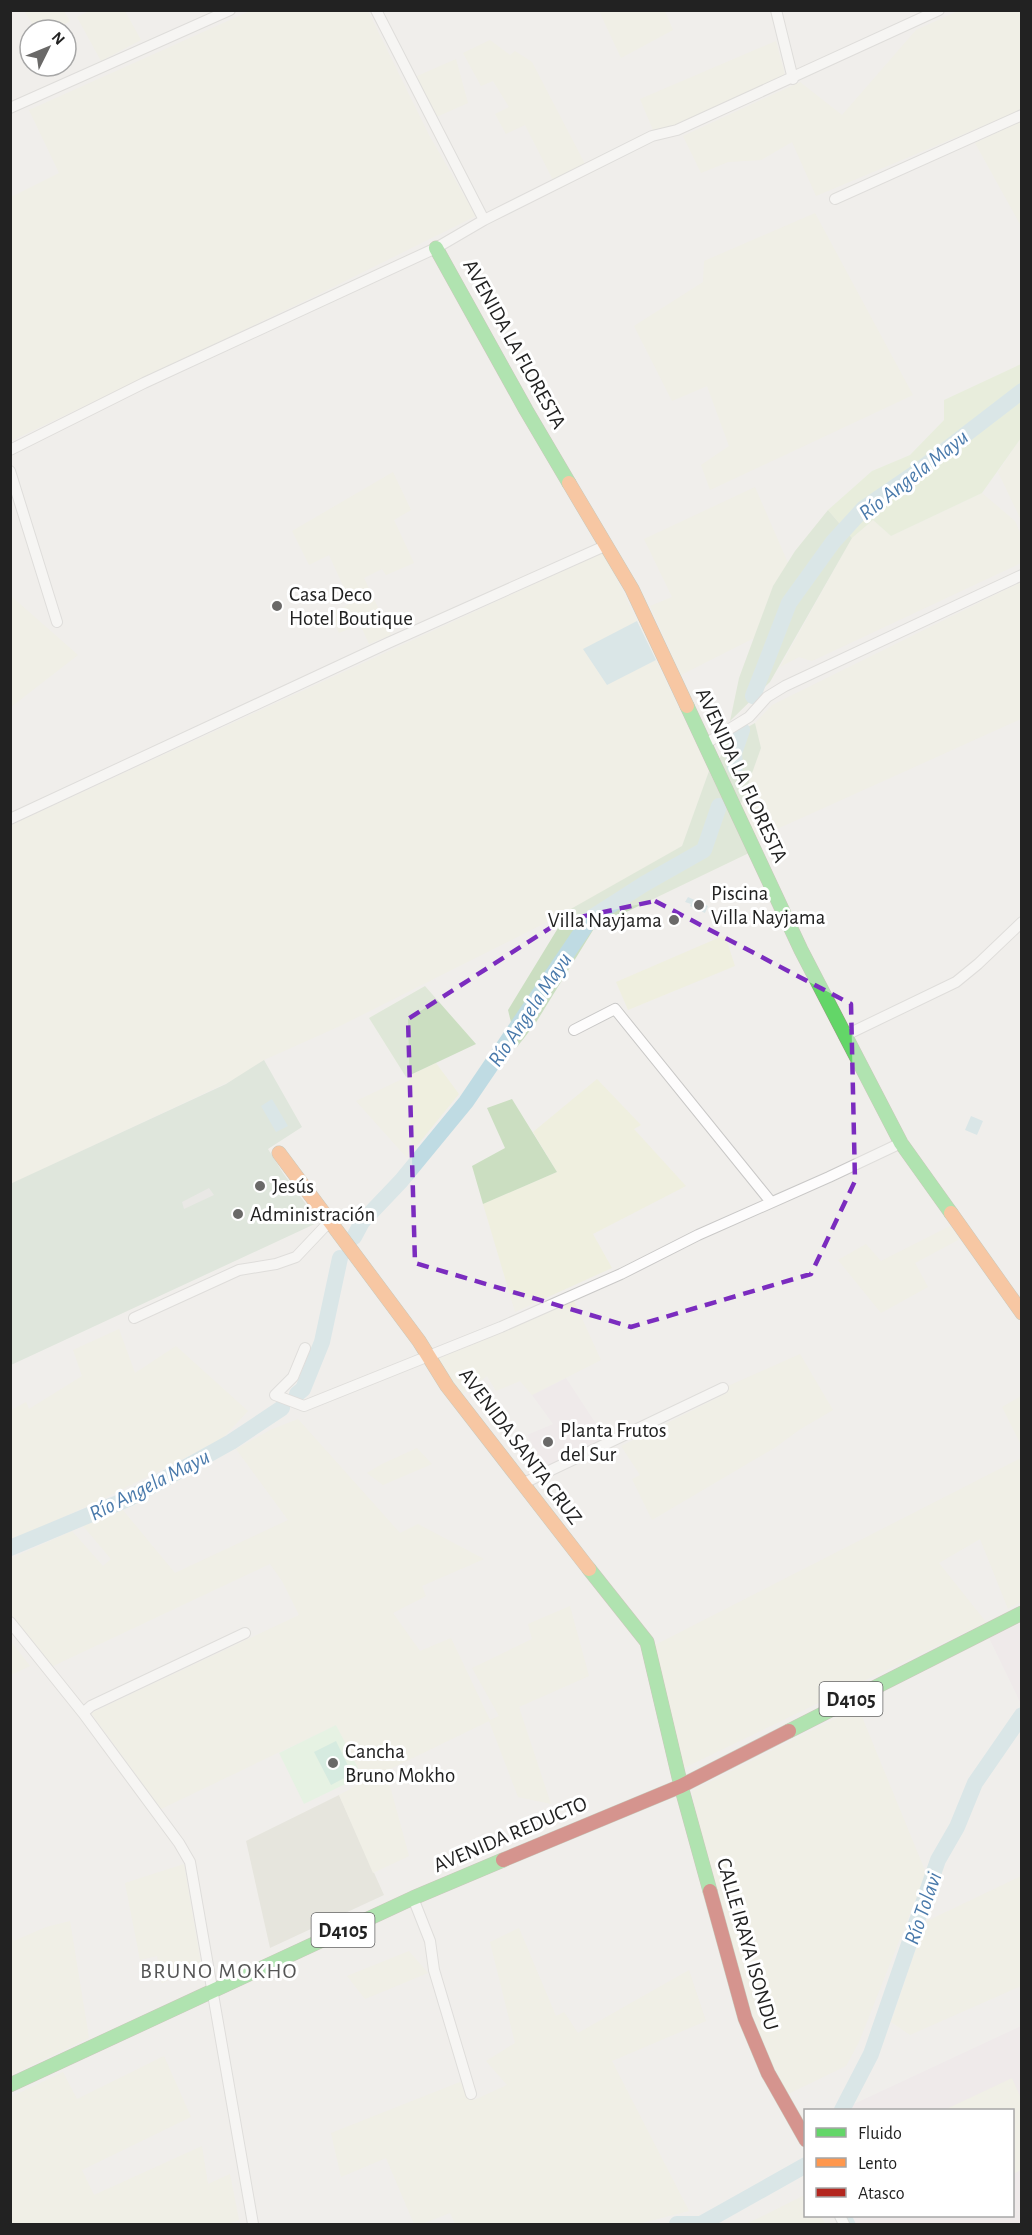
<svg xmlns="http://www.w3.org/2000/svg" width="1032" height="2235" font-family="'Alegreya Sans',sans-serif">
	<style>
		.industrial { fill: #ede4e9 }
		.construction { fill: #d9d9cd }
		.farmland { fill: #efefdf }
		.grass { fill: #ddeccb }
		.forest { fill: #cbdec1 }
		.cemetery { fill: #cadbca }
		.park { fill: #daf5da }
		.pitch { fill: #b7e6d2 }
		.parking { fill: #e0dfde }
		.water { fill: #bfdbe3 }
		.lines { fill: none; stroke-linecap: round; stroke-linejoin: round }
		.canal { stroke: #bfdbe3; stroke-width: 9 }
		.river { stroke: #bfdbe3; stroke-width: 16 }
		.street-casing { stroke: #c9c8c7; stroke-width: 12 }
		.fast-casing { stroke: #999a82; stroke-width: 15 }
		.slow-casing { stroke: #999a82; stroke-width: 15 }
		.jam-casing { stroke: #999a82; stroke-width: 15 }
		.street { stroke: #fdfcfc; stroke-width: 10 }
		.fast { stroke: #63d668; stroke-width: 14 }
		.slow { stroke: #ff974d; stroke-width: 14 }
		.jam { stroke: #b3261e; stroke-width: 14 }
		.marked { fill: none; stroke: #7b2cbf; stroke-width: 4.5; stroke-dasharray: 12 8; stroke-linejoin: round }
		.poi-dot { fill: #6a6968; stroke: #fff; stroke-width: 2 }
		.labels { text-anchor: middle; stroke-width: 6; stroke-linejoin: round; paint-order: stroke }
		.shield { fill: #fff; stroke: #646464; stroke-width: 1.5 }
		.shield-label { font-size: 20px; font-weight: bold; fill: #222 }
		.street-label { font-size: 21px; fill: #222; stroke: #fff }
		.poi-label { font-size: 21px; fill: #222; stroke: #fff; text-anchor: start }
		.water-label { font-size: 22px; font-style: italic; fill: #4a7aab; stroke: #fff }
		.neighbourhood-label { font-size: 22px; letter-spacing: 1.5px; fill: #555; stroke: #fff }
	</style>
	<rect width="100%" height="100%" fill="#f0eeeb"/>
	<!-- industrial -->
	<path class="industrial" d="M566,1378L606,1439L545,1468L527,1435L553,1424L532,1395Z
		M1021,1623V1704L989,1638Z
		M1021,2026V2224H855L851,2216H1012V2110H841Z"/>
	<!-- construction -->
	<path class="construction" d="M339,1795L384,1895L270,1948L246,1841Z"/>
	<!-- farmland -->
	<path class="farmland" d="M24,11H64L70,21L55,30H37Z
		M89,11H125L141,40L101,61L77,17Z
		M250,11H368L429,135L476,216L315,296L11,441V197L59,173L29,110Z
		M599,11H665L673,30L621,58Z
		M958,11H1021V110L816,196L792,142L761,160L728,162L701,173L683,136L800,82L842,115L916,30Z
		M490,40L510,55L515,51L532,62L585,164L553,180L525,125L506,134L495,114L509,107L493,81L481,86L463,53Z
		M776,41L785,75L674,126L653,130L640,99Z
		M456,59L468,103L434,118L415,77Z
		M1021,121V226L975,143Z
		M815,213L913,395L710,490L701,465L729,446L707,386L672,401L634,326L703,282L704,261Z
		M1021,438V520L998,472Z
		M393,472L411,510L394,520L414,563L386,575L382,569L364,578L391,635L369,644L360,624L339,633L330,614L351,603L329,555L309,565L292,531Z
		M755,487L788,563L773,586L754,638L681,675L650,606L672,597L644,539Z
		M982,493L1015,521L1021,535V563L812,661L799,657L780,667L852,538L873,520L891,536Z
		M604,552L709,771L682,846L583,904L340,1026L264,1060L239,1077L11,1184V825Z
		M1021,582V719L757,838L741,804L761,748L755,723L772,705Z
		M11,596L78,655L11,707L10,596Z
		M725,935L735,966L628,1010L616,982Z
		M436,1063L459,1094L407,1158L356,1101Z
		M597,1079L641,1125L634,1129L686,1186L593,1234L612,1268L515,1312L483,1204L557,1172L533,1132Z
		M950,1226L960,1239L915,1263L928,1287L881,1313L838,1260L866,1244L881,1261Z
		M574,1301L601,1360L532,1395L520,1381L496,1391L487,1376L461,1395L436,1359Z
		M119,1329L135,1373L176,1346L248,1411L222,1439L105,1498L11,1541V1410L26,1402L29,1409L82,1376L73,1350Z
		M800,1354L833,1410L799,1430L776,1447L652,1520L632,1479L640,1475L621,1446L727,1393L728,1386Z
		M1021,1396V1445L1002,1407Z
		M298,1419L400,1533L418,1524L484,1559L422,1586L426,1596L393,1613L420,1651L451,1638L490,1720L499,1716L472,1668L532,1639L528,1624L570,1606L589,1676L519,1707L551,1804L518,1797L489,1721L386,1771L409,1856L373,1873L339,1795L365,1781L336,1725L161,1809L91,1713L299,1615L282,1581L270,1564L51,1667L11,1615L10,1559L72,1531L103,1566L111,1559L83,1526L122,1509L175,1573L288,1520L236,1449L270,1430Z
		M417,1448L432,1464L383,1485L367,1473L382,1464Z
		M1021,1458V1602L1008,1609L980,1539L939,1563L986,1622L684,1768L653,1646Z
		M10,1640L30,1666L11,1675H10Z
		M858,1707L926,1873L859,2042L846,2066L788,2094L771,2061L749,2005L698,1825L692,1791Z
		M184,1864L201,1964L162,1983L157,1956L140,1960L125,1883Z
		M1021,1876V1986L910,2035L891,2022L925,1922Z
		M70,1921L89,2038L11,2075V1935L14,1941L46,1927Z
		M519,1928L556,2016L564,2012L578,2033L689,1970L706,2021L612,2061L689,2211L638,2224H455L450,2213L422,2224H414L386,2158L341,2177L331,2133L460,2082L474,2100L507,2085L486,2061L515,2043L490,1942Z
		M409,1951L428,1973L365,1999L347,1976Z
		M164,2056L191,2117L82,2170L94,2195L202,2146L208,2184L230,2174L239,2220L228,2224H11V2097L63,2072L77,2099Z
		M1012,2078L1022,2101L1021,2170L1013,2174L1012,2110H944Z
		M805,2195L806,2216H821L825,2224H746Z"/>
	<!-- grass -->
	<path class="grass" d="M1021,364V438L982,493L891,536L873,520L852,538L828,510L872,471L910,455L944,420V400Z"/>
	<!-- forest -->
	<path class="forest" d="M828,510L852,538L770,682L730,721L739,678L773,586L795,551Z
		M755,723L761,748L741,804L719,761L726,739Z
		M709,771L749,853L595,927L535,1024L517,1047L508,1010L569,910L682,846Z
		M425,986L476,1044L406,1077L369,1018Z
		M512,1099L557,1172L483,1204L472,1166L505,1148L487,1108Z"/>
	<!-- cemetery -->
	<path class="cemetery" d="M264,1060L302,1127L268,1149L283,1173L319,1222L11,1365L10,1184L226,1084Z"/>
	<!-- park -->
	<path class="park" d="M336,1725L362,1776L304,1804L279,1753Z"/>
	<!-- pitch -->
	<path class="pitch" d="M336,1741L352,1774L331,1785L314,1752Z"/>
	<!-- parking -->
	<path class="parking" d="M209,1188L214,1195L184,1209L182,1202Z"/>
	<!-- water -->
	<path class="water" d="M637,621L656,660L607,685L583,649Z
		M688,897L708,906L705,913L690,906L691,904L685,902Z
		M272,1099L288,1126L276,1132L261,1106Z
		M971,1116L983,1121L977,1135L965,1130Z"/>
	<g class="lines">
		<!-- canal -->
		<path class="canal" d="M847,2216L851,2224"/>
		<!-- river -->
		<path class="river" d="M753,696L789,603L833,542L864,508L918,471L1022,391
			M735,767L734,753L742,730
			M354,1237L362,1222L401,1181L466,1102L591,918L644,884L704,850L719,806
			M297,1394L303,1389L322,1342L340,1258
			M10,1548L130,1498L231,1442L282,1408
			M842,2110L871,2054L938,1860L957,1827L975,1783L1022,1715
			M677,2224H701L806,2165"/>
		<defs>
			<path id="street" d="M376,10L484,220
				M776,10L793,79
				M10,108L230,10
				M835,199L1022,115
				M10,450L144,383L436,248L484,220L652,136L677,130L939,10
				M10,471L57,622
				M705,744L749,717L767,697L785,686L1022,575
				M10,819L388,643L607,545
				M574,1030L615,1009L771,1202
				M844,1036L956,982L978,964L1022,922
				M134,1318L239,1270L276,1264L296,1257L331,1220
				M305,1348L293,1377L275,1395L304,1406L501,1327L621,1274L698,1235L829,1177L901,1143
				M524,1483L723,1388
				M10,1622L83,1713L179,1843L190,1862L253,2224
				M83,1713L91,1706L245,1633
				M413,1898L430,1941L434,1970L471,2094
				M840,2216L844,2224"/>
			<path id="fast" d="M436,248L526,410L569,483
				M687,706L801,950L901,1143L951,1213
				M589,1569L647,1642L681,1786L710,1891
				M789,1731L1022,1613
				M10,2085L413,1898L503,1860"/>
			<path id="slow" d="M569,483L632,589L687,706
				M279,1153L419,1341L447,1386L589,1569
				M951,1213L1022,1313"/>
			<path id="jam" d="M503,1860L681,1786L789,1731
				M710,1891L745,2018L768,2073L806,2140"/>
		</defs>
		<!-- street casing -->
		<use href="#street" class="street-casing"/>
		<!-- fast casing -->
		<use href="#fast" class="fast-casing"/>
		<!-- slow casing -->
		<use href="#slow" class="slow-casing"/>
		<!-- jam casing -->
		<use href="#jam" class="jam-casing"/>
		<!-- street -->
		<use href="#street" class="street"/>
		<!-- fast -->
		<use href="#fast" class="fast"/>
		<!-- slow -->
		<use href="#slow" class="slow"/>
		<!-- jam -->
		<use href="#jam" class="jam"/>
	</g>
	<!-- marked area -->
	<path d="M0 0H1032V2235H0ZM655,901L851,1004L855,1181L811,1274L631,1327L415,1263L408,1019L561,921Z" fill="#f0eeeb" fill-opacity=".55" fill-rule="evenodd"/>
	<path class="marked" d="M655,901L851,1004L855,1181L811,1274L631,1327L415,1263L408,1019L561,921Z"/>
	<!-- markers -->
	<g class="poi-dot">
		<circle cx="277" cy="606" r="6"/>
		<circle cx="699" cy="905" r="6"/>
		<circle cx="674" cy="920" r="6"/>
		<circle cx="260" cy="1186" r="6"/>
		<circle cx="238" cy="1214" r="6"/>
		<circle cx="548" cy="1442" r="6"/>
		<circle cx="333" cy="1763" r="6"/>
	</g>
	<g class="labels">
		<!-- shield labels -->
		<g class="shield">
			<rect x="819.5" y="1682" width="63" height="34" rx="4.5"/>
			<rect x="311.5" y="1913" width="63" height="34" rx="4.5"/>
		</g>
		<g class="shield-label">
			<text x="851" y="1706">D4105</text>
			<text x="343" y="1937">D4105</text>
		</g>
		<!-- street labels -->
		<g class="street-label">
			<text transform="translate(515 344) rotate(61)" y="7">AVENIDA LA FLORESTA</text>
			<text transform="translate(742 775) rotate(65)" y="7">AVENIDA LA FLORESTA</text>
			<text transform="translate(521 1446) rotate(53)" y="7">AVENIDA SANTA CRUZ</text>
			<text transform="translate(510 1834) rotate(-23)" y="7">AVENIDA REDUCTO</text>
			<text transform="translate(748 1944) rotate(74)" y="7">CALLE IRAYA ISONDU</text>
		</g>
		<!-- poi labels -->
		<g class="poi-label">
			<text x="289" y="601">Casa Deco<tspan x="289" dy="24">Hotel Boutique</tspan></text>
			<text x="711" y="900">Piscina<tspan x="711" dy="24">Villa Nayjama</tspan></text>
			<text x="662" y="927" text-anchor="end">Villa Nayjama</text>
			<text x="272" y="1193">Jesús</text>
			<text x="250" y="1221">Administración</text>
			<text x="560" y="1437">Planta Frutos<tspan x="560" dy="24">del Sur</tspan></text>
			<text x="345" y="1758">Cancha<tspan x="345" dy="24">Bruno Mokho</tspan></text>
		</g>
		<!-- water labels -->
		<g class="water-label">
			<text transform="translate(913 474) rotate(-38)" y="8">Río Angela Mayu</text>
			<text transform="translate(529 1009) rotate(-56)" y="8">Río Angela Mayu</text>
			<text transform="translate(149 1484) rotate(-27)" y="8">Río Angela Mayu</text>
			<text transform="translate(922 1908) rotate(-71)" y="8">Río Tolavi</text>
		</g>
		<!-- neighbourhood labels -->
		<g class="neighbourhood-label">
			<text x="219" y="1978">BRUNO MOKHO</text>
		</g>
	</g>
	<!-- border -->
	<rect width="1032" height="2235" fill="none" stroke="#222222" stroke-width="24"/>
	<!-- legend -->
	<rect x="804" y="2109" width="210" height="108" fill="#ffffff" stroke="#a7a7a7" stroke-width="1.5"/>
	<rect x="816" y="2128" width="30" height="9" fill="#63d668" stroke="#a7a7a7" stroke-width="1.5"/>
	<text x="858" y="2139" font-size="18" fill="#222222">Fluido</text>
	<rect x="816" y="2158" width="30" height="9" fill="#ff974d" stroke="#a7a7a7" stroke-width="1.5"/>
	<text x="858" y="2169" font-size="18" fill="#222222">Lento</text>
	<rect x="816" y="2188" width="30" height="9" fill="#b3261e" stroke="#a7a7a7" stroke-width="1.5"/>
	<text x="858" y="2199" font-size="18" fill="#222222">Atasco</text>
	<!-- north arrow -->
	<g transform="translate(48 48) rotate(47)"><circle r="28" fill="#ffffff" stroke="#a7a7a7" stroke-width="1.5"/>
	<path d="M0-4.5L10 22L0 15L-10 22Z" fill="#6a6968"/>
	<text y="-9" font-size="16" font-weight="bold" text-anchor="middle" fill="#222222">N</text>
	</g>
</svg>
